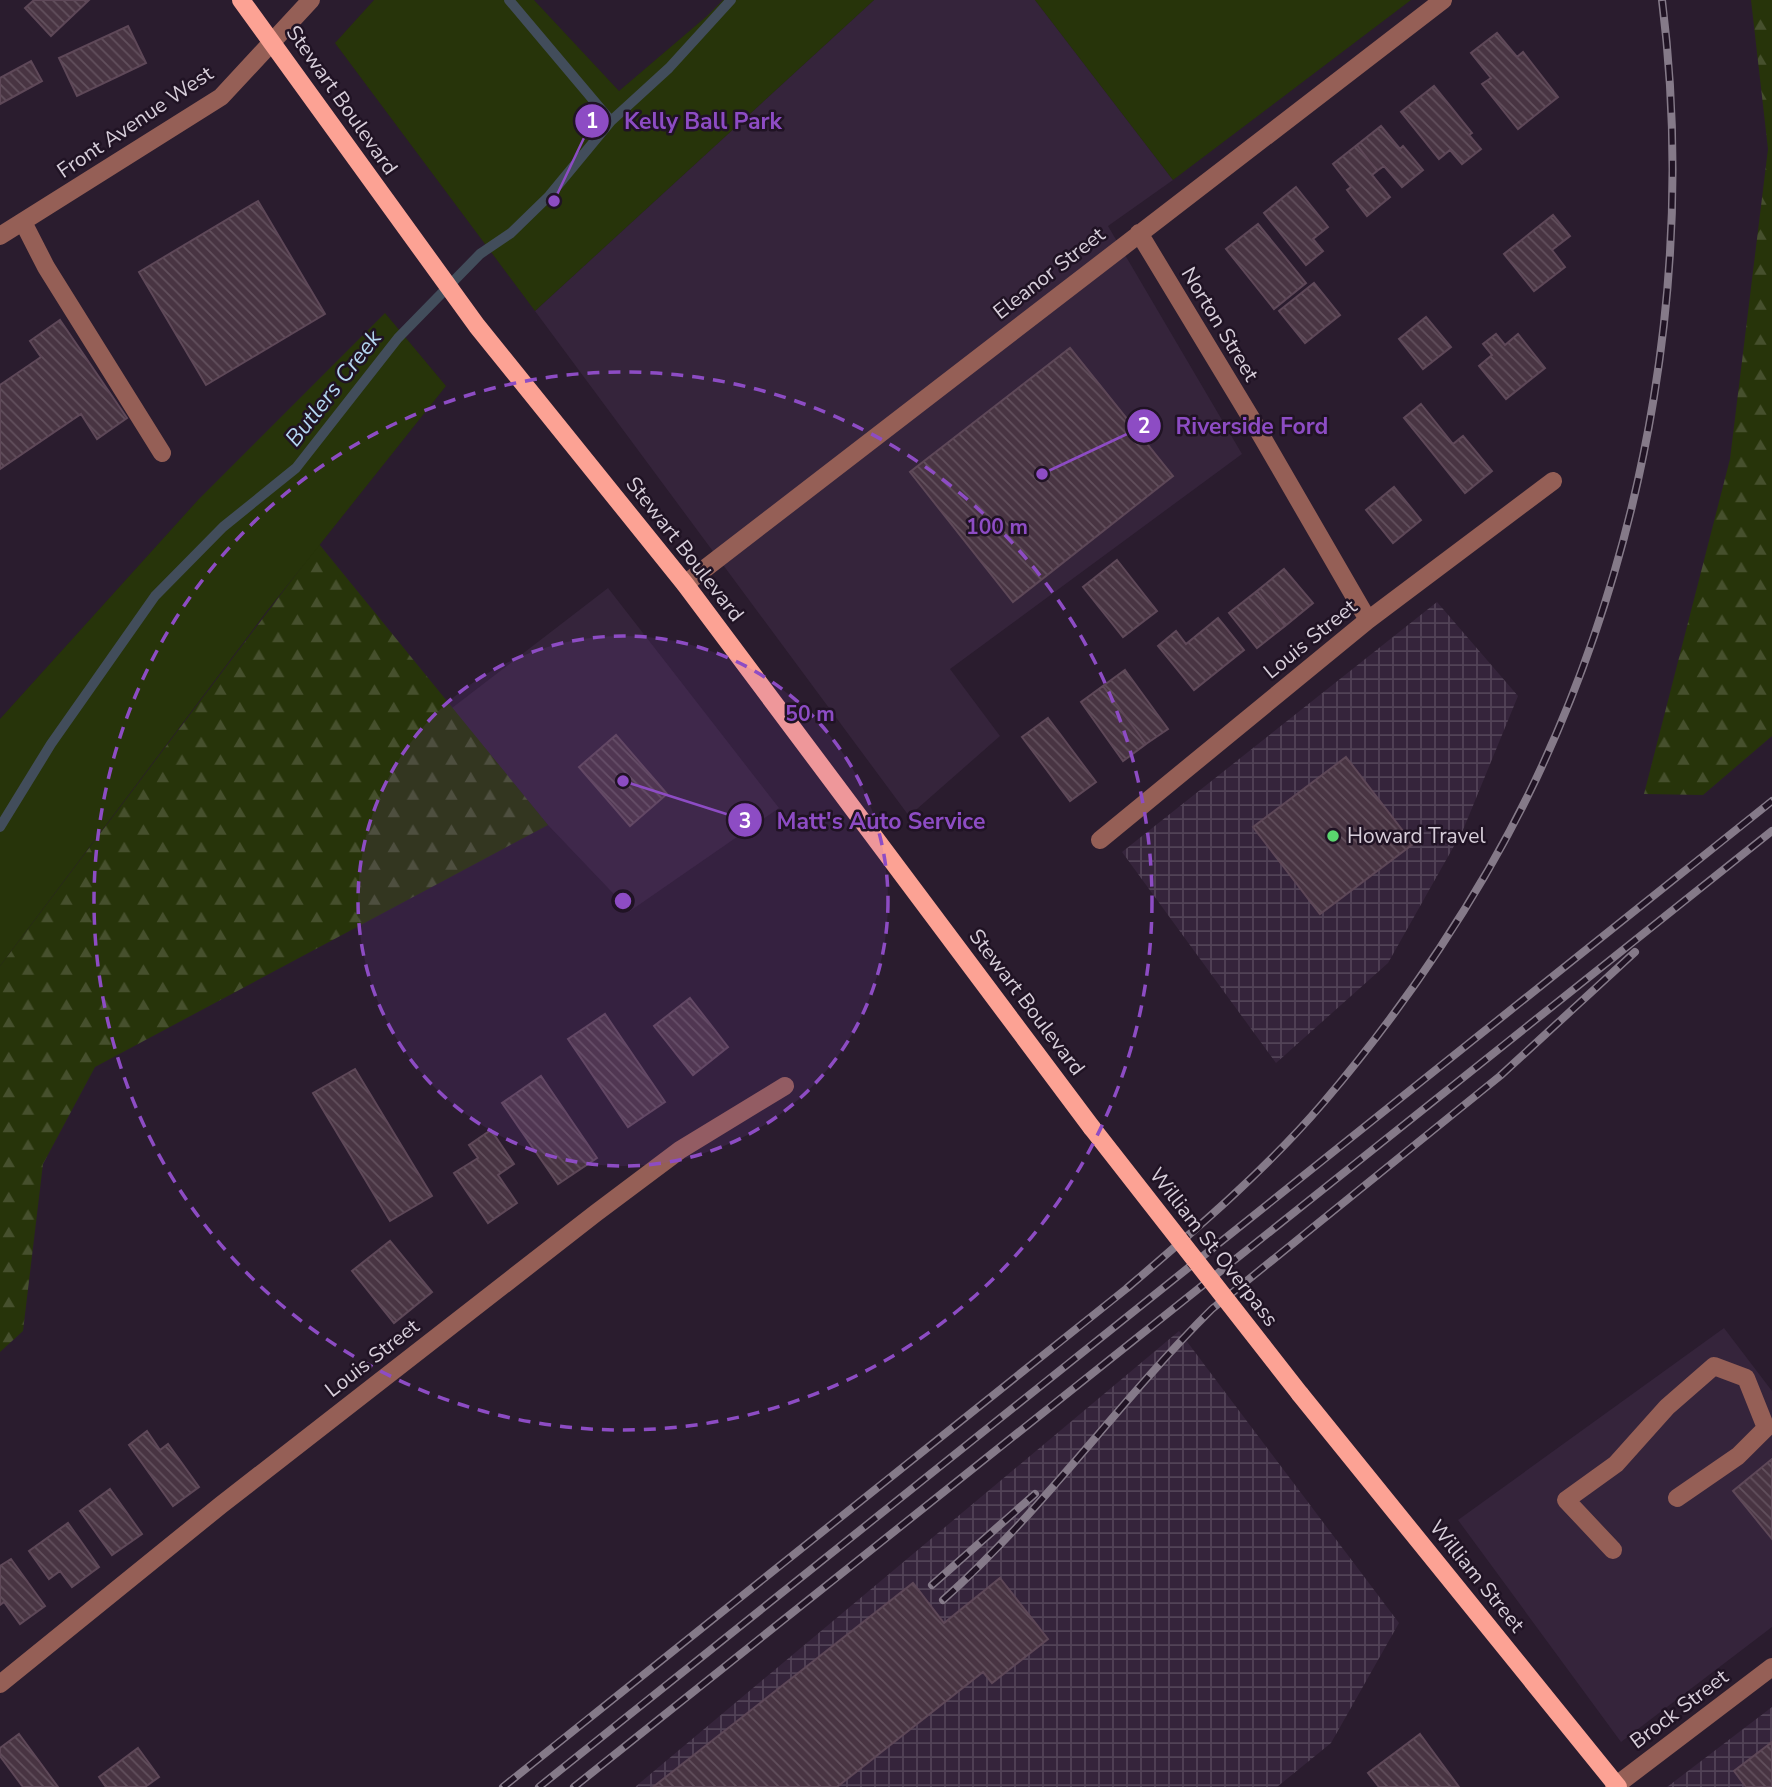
<svg xmlns="http://www.w3.org/2000/svg" width="1772" height="1787" font-family="'Nunito Sans',sans-serif">
	<style>
		.built { fill: #35243b }
		.industrial { fill: url(#industrial-grid) }
		.forest { fill: url(#forest-firs) }
		.park { fill: #27340a }
		.lines { fill: none; stroke-linecap: round; stroke-linejoin: round }
		.stream { stroke: #424d5b; stroke-width: 10 }
		.building { fill: url(#building-back-hatch); stroke: #5e4858; stroke-width: 2 }
		.minor { stroke: #955f56; stroke-width: 18 }
		.major { stroke: #fca294; stroke-width: 18 }
		.rail-casing { stroke: #857a89; stroke-width: 8 }
		.rail { stroke: #201324; stroke-width: 5; stroke-dasharray: 16; stroke-linecap: butt }
		.major-bridge { stroke: #fca294; stroke-width: 18 }
		.ring { fill: none; stroke: #8d4cc4; stroke-width: 3.5; stroke-dasharray: 12 9 }
		.poi-dot { fill: #5ad56e; stroke: #201324; stroke-width: 2.5 }
		.labels { text-anchor: middle; stroke-width: 5; stroke-linejoin: round; paint-order: stroke }
		.street-label { font-size: 21px; fill: #d7ceda; stroke: #201324 }
		.poi-label { font-size: 21px; fill: #d7ceda; stroke: #201324; text-anchor: start }
		.water-label { font-size: 23px; font-style: italic; fill: #b3d6f1; stroke: #201324 }
		.centre { fill: #8d4cc4; stroke: #201324; stroke-width: 3.5 }
		.ring-label { font-size: 21px; text-anchor: middle; font-weight: bold; fill: #8d4cc4; stroke: #201324; stroke-width: 5; stroke-linejoin: round; paint-order: stroke }
		.leader { fill: none; stroke: #8d4cc4; stroke-width: 2.5 }
		.callout-dot { fill: #8d4cc4; stroke: #201324; stroke-width: 2.5 }
		.mark-label { font-size: 21px; text-anchor: middle; font-weight: bold; fill: #fff }
		.callout-label { font-size: 23px; text-anchor: middle; font-weight: bold; fill: #8d4cc4; stroke: #201324; stroke-width: 5; stroke-linejoin: round; paint-order: stroke }
	</style>
	<defs>
		<pattern id="industrial-grid" width="8" height="8" patternUnits="userSpaceOnUse" patternTransform="scale(1.75)"><rect width="8" height="8" fill="#35243b"/><path d="M0 4h8M4 0v8" fill="none" stroke="#524357"/></pattern>
		<pattern id="forest-firs" width="22" height="20" patternUnits="userSpaceOnUse" patternTransform="scale(1.75)"><rect width="22" height="20" fill="#27340a"/><path d="M5 1l3.5 6h-7zM16 11l3.5 6h-7z" fill="#46502d"/></pattern>
		<pattern id="building-back-hatch" width="6" height="6" patternUnits="userSpaceOnUse" patternTransform="scale(1.75)"><rect width="6" height="6" fill="#483442"/><path d="M-1 5l2 2M0 0l6 6M5-1l2 2" fill="none" stroke="#62505d"/></pattern>
	</defs>
	<rect width="100%" height="100%" fill="#2a1c2e"/>
	<!-- built -->
	<path class="built" d="M874,0H1035L1173,180L1108,226L1242,454L950,669L1000,736L909,816L535,311Z
		M608,588L779,808L630,911L548,825L452,708Z
		M1724,1328L1772,1391V1627L1621,1742L1458,1520Z"/>
	<!-- industrial -->
	<path class="industrial" d="M1437,602L1518,696L1463,830L1388,963L1276,1063L1122,852Z
		M1179,1331L1399,1623L1331,1743L1277,1787H635Z
		M1772,1707V1787H1667Z"/>
	<!-- forest -->
	<path class="forest" d="M1751,0H1772V736L1703,795L1644,794L1730,459L1768,149Z
		M319,544L548,825L95,1067L43,1164L23,1331L0,1352V966Z"/>
	<!-- park -->
	<path class="park" d="M374,0H534L619,91L707,16L723,0H874L535,311L335,43Z
		M1035,0H1411L1173,180Z
		M385,313L446,386L267,611L0,966V719L198,500Z"/>
	<g class="lines">
		<!-- stream -->
		<path class="stream" d="M509,0L611,121
			M0,827L51,744L155,596L223,527L296,468L398,338L480,254L511,233L549,196L611,121L669,68L731,0"/>
	</g>
	<!-- building -->
	<path class="building" d="M34,0H89L51,36L25,8Z
		M128,26L146,63L77,96L59,58Z
		M1497,33L1517,57L1523,52L1558,97L1518,129L1482,84L1491,78L1471,53Z
		M31,61L42,81L0,104V78Z
		M1434,86L1472,133L1469,135L1481,149L1462,164L1450,150L1439,159L1401,112Z
		M1381,126L1400,149L1403,146L1423,170L1402,187L1384,166L1377,171L1357,145Z
		M1357,145L1377,171L1372,175L1390,197L1367,216L1347,190L1351,187L1333,164Z
		M1296,187L1328,227L1313,239L1323,251L1306,265L1264,213Z
		M258,201L325,314L206,385L139,272Z
		M1553,215L1570,236L1552,250L1565,267L1534,291L1504,254Z
		M1258,224L1306,283L1274,309L1226,249Z
		M1314,283L1340,315L1305,343L1279,311Z
		M1426,317L1451,347L1423,369L1399,339Z
		M60,320L127,418L97,439L81,414L0,469V385L41,357L30,341Z
		M1496,334L1505,345L1518,334L1545,368L1506,399L1479,366L1492,355L1483,344Z
		M1070,348L1173,476L1013,602L910,472Z
		M1421,404L1453,444L1463,436L1492,471L1465,493L1404,418Z
		M1394,487L1421,520L1393,543L1366,510Z
		M1117,560L1157,611L1123,637L1083,587Z
		M1284,569L1313,603L1285,626L1257,591Z
		M1257,591L1285,626L1257,648L1229,613Z
		M1218,618L1244,650L1194,690L1158,646L1176,631L1186,644Z
		M1125,670L1168,729L1146,744L1103,686Z
		M1103,686L1146,744L1123,761L1081,702Z
		M1048,718L1096,782L1070,801L1022,737Z
		M616,735L667,794L630,826L579,767Z
		M1346,757L1413,844L1320,914L1253,827Z
		M690,998L728,1047L693,1075L654,1026Z
		M605,1014L665,1102L628,1127L568,1039Z
		M355,1069L432,1196L390,1221L313,1093Z
		M541,1076L597,1158L558,1184L502,1103Z
		M491,1130L514,1164L498,1175L517,1203L488,1223L454,1173L478,1158L469,1145Z
		M390,1241L432,1292L394,1323L352,1271Z
		M147,1431L160,1450L168,1444L199,1487L173,1506L129,1445Z
		M1772,1459V1539L1733,1491Z
		M110,1489L142,1534L112,1555L80,1511Z
		M68,1523L99,1567L72,1587L60,1571L49,1579L29,1551Z
		M11,1559L45,1606L20,1624L4,1602L0,1605V1566Z
		M1000,1578L1048,1639L992,1683L983,1672L837,1787H653L913,1583L944,1623Z
		M19,1734L58,1787H23L0,1756V1748Z
		M1420,1734L1459,1787H1379L1368,1773Z
		M1772,1742V1787H1746L1734,1771Z
		M138,1748L159,1777L145,1787H106L99,1777Z"/>
	<g class="lines">
		<!-- minor -->
		<path class="minor" d="M23,222L46,267L162,453
			M1139,233L1254,423L1368,620
			M0,236L221,97L311,0
			M685,584L1443,0
			M1100,840L1368,620L1553,481
			M1613,1550L1566,1500L1616,1464L1667,1407L1714,1366L1746,1378L1766,1428L1738,1456L1677,1498
			M0,1684L221,1505L596,1213L680,1150L785,1086
			M1614,1787L1772,1667"/>
		<!-- major -->
		<path class="major" d="M241,0L477,326L685,584L1092,1128
			M1300,1394L1618,1787"/>
		<defs>
			<path id="rail" d="M932,1585L1035,1494
				M943,1600C1042,1512 1118,1402 1212,1309L1500,1076L1635,952
				M503,1787L1126,1289C1195,1230 1264,1172 1323,1103C1405,1007 1482,893 1536,779C1649,539 1695,263 1662,0
				M539,1787L1772,801
				M574,1787L1772,831"/>
		</defs>
		<!-- rail casing -->
		<use href="#rail" class="rail-casing"/>
		<!-- rail -->
		<use href="#rail" class="rail"/>
		<!-- major-bridge -->
		<path class="major-bridge" d="M1092,1128L1300,1394"/>
	</g>
	<!-- distance rings -->
	<circle cx="623" cy="901" r="265" fill="#8d4cc4" fill-opacity=".12"/>
	<g class="ring">
		<circle cx="623" cy="901" r="265"/>
		<circle cx="623" cy="901" r="529"/>
	</g>
	<!-- markers -->
	<circle class="poi-dot" cx="1333" cy="836" r="7"/>
	<g class="labels">
		<!-- street labels -->
		<g class="street-label">
			<text transform="translate(342 100) rotate(55)" y="7">Stewart Boulevard</text>
			<text transform="translate(135 122) rotate(-34)" y="7">Front Avenue West</text>
			<text transform="translate(1049 273) rotate(-38)" y="7">Eleanor Street</text>
			<text transform="translate(1220 324) rotate(59)" y="7">Norton Street</text>
			<text transform="translate(685 549) rotate(52)" y="7">Stewart Boulevard</text>
			<text transform="translate(1310 639) rotate(-39)" y="7">Louis Street</text>
			<text transform="translate(1027 1002) rotate(53)" y="7">Stewart Boulevard</text>
			<text transform="translate(1214 1247) rotate(52)" y="7">William St Overpass</text>
			<text transform="translate(372 1358) rotate(-38)" y="7">Louis Street</text>
			<text transform="translate(1477 1576) rotate(51)" y="7">William Street</text>
			<text transform="translate(1679 1709) rotate(-37)" y="7">Brock Street</text>
		</g>
		<!-- poi labels -->
		<g class="poi-label">
			<text x="1347" y="843">Howard Travel</text>
		</g>
		<!-- water labels -->
		<g class="water-label">
			<text transform="translate(333 388) rotate(-52)" y="8">Butlers Creek</text>
		</g>
	</g>
	<circle cx="623" cy="901" r="10" class="centre"/>
	<g class="ring-label">
		<text x="997" y="534">100 m</text>
		<text x="810" y="721">50 m</text>
	</g>
	<!-- callouts -->
	<path class="leader" d="M554 201L592 121M1042 474L1144 426M623 781L745 820"/>
	<g class="callout-dot">
		<circle cx="554" cy="201" r="7"/>
		<circle cx="1042" cy="474" r="7"/>
		<circle cx="623" cy="781" r="7"/>
		<circle cx="592" cy="121" r="18"/>
		<circle cx="1144" cy="426" r="18"/>
		<circle cx="745" cy="820" r="18"/>
	</g>
	<g class="mark-label">
		<text x="592" y="128">1</text>
		<text x="1144" y="433">2</text>
		<text x="745" y="828">3</text>
	</g>
	<g class="callout-label">
		<text x="703" y="129">Kelly Ball Park</text>
		<text x="1252" y="434">Riverside Ford</text>
		<text x="881" y="829">Matt's Auto Service</text>
	</g>
</svg>
